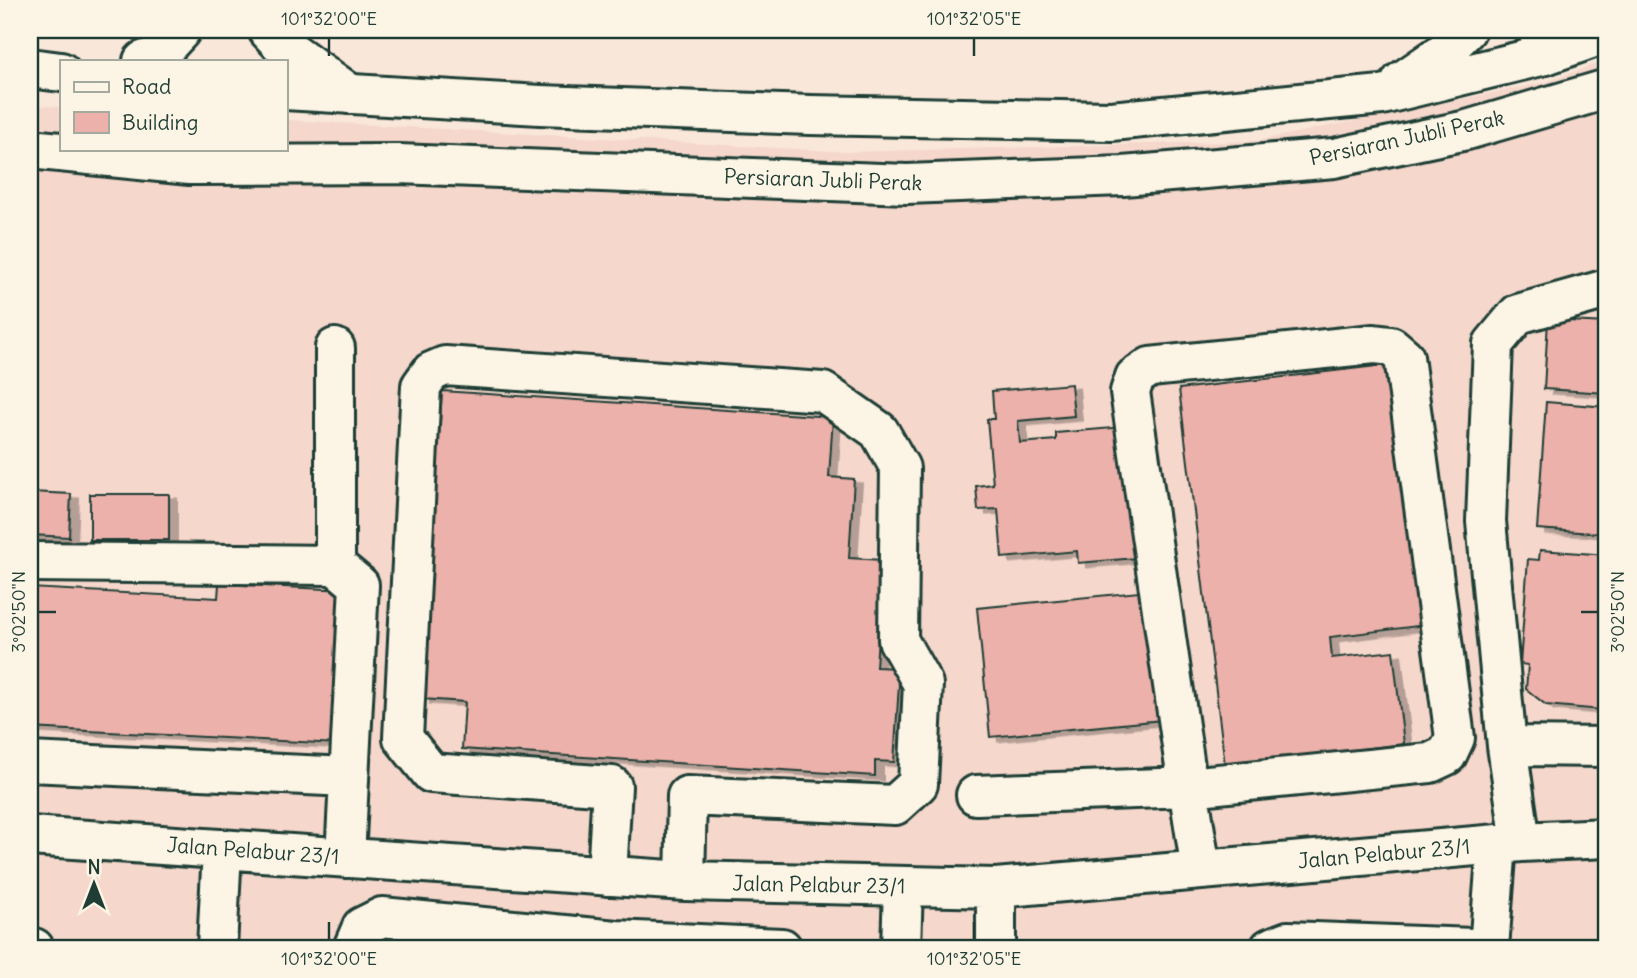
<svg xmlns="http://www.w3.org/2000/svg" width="1637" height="978" font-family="Delius,sans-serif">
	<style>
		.built { fill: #f5d7cb }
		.building { fill: #ecb1aa; stroke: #1f3d34; stroke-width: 2; filter: url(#shadow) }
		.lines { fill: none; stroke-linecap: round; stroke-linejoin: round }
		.minor-casing { stroke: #1f3d34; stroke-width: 44 }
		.major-casing { stroke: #1f3d34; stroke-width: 44 }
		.minor { stroke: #fcf5e5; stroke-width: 38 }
		.major { stroke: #fcf5e5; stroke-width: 38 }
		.ticks { fill: none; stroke: #1f3d34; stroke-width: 2.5 }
		.labels { text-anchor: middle; stroke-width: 6; stroke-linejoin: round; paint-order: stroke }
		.street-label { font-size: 21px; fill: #1f3d34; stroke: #fcf5e5 }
		.neatline { fill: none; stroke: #1f3d34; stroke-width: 2.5 }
		.ticks-label { font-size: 18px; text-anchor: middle; fill: #1f3d34 }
	</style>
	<defs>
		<filter id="shadow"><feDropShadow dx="8" dy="4.5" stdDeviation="0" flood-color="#0004"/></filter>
	</defs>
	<rect width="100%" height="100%" fill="#f9e7d9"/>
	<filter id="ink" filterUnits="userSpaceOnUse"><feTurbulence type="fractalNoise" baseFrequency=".0143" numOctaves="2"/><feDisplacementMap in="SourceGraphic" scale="14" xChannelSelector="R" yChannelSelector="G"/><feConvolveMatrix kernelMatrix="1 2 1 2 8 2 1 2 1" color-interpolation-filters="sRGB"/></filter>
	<g filter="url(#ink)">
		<!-- built -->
		<path class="built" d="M1607,60V948H30V105L61,107V149H285V120L848,152L1256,141L1546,82Z"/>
		<!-- building -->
		<path class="building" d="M1548,320L1607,323V393L1544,389Z
			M1394,364L1426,625L1330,637L1332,658L1393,651L1404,744L1225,765L1179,389Z
			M1071,384L1074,416L1018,421L1020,443L1056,440V433L1124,427L1136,558L1078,563L1077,551L1002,558L998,509L978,510L976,486L993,484L987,419H994L992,391Z
			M442,391L833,417L829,477L854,479L849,558L883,560L876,667L900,668L894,762L875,761V776L462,749L465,702L422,699Z
			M1546,402L1607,407V534L1537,529Z
			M30,492L71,494L69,537L30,535Z
			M90,494H169V540H90Z
			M1540,550L1607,555V679H1605L1602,710L1546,705L1526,689L1528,665L1520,664L1528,559L1539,560Z
			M219,584L347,590L339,744L30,728V588L218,598Z
			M1149,591L1162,720L990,737L977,608Z"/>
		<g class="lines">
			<defs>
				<path id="minor" d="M268,30L281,44L350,94
					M1538,30L1545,55
					M143,61L157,56L181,30
					M335,348V565
					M30,562L335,565L359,585L345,858
					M1507,746L1607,747
					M30,762L348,777
					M976,795L1188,787L1430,763L1447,755L1455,738L1404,357L1391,346L1374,344L1150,367L1135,377L1130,392L1188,787L1201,870
					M30,836L685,881L996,888L1521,842L1607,838
					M1521,842L1507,746L1486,521L1493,344L1518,314L1607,289
					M607,876L612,786L431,773L403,738L421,386L431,372L445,366L823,392L879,431L900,468L898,640L923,684L918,784L895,805L687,796L685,881
					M30,948H34
					M217,948L222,849
					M353,948L362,927L382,917L616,940L782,948
					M901,948L903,887
					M996,948V888
					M1270,948L1288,941L1473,948
					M1489,948L1497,844"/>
				<path id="major" d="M30,68L61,72
					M1401,82L1443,53L1466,30
					M285,90L540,105L810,115L1111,121L1382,95L1545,55L1607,33
					M30,149L190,165L399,164L907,184L1123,176L1334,158L1467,130L1607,89"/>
			</defs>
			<!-- minor casing -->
			<use href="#minor" class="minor-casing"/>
			<!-- major casing -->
			<use href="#major" class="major-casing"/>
			<!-- minor -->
			<use href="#minor" class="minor"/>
			<!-- major -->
			<use href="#major" class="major"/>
		</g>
	</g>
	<!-- ticks -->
	<path class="ticks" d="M329,38V56M974,38V56M38,612H56M1581,612H1598M329,922V940M974,922V940"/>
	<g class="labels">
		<!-- street labels -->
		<g class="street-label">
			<text transform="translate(1407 138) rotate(-12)" y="7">Persiaran Jubli Perak</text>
			<text transform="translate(823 180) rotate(2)" y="7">Persiaran Jubli Perak</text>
			<text transform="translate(253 851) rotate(4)" y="7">Jalan Pelabur 23/1</text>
			<text transform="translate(1384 854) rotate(-5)" y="7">Jalan Pelabur 23/1</text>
			<text transform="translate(819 885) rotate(1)" y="7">Jalan Pelabur 23/1</text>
		</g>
	</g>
	<!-- margin -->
	<rect width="1637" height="978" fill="none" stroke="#fcf5e5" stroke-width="77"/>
	<!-- legend -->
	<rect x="60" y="60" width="228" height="91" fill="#fcf5e5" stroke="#a4ab9e" stroke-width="2"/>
	<rect x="74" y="82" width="35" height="10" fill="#fcf5e5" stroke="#a4ab9e" stroke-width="2"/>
	<text x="122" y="94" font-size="21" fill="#1f3d34">Road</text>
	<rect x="74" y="112" width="35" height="21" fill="#ecb1aa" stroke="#a4ab9e" stroke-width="2"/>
	<text x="122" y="130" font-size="21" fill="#1f3d34">Building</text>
	<!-- north arrow -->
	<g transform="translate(94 884)" stroke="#fcf5e5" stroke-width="5" paint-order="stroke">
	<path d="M0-5L12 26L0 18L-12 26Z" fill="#1f3d34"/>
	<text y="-10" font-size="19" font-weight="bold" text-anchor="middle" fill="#1f3d34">N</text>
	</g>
	<rect x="38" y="38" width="1560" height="902" class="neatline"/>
	<g class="ticks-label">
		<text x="329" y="25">101°32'00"E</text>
		<text x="974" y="25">101°32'05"E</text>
		<text transform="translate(19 612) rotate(-90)" y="6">3°02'50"N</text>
		<text transform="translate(1618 612) rotate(-90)" y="6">3°02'50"N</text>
		<text x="329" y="965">101°32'00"E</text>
		<text x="974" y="965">101°32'05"E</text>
	</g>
</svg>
